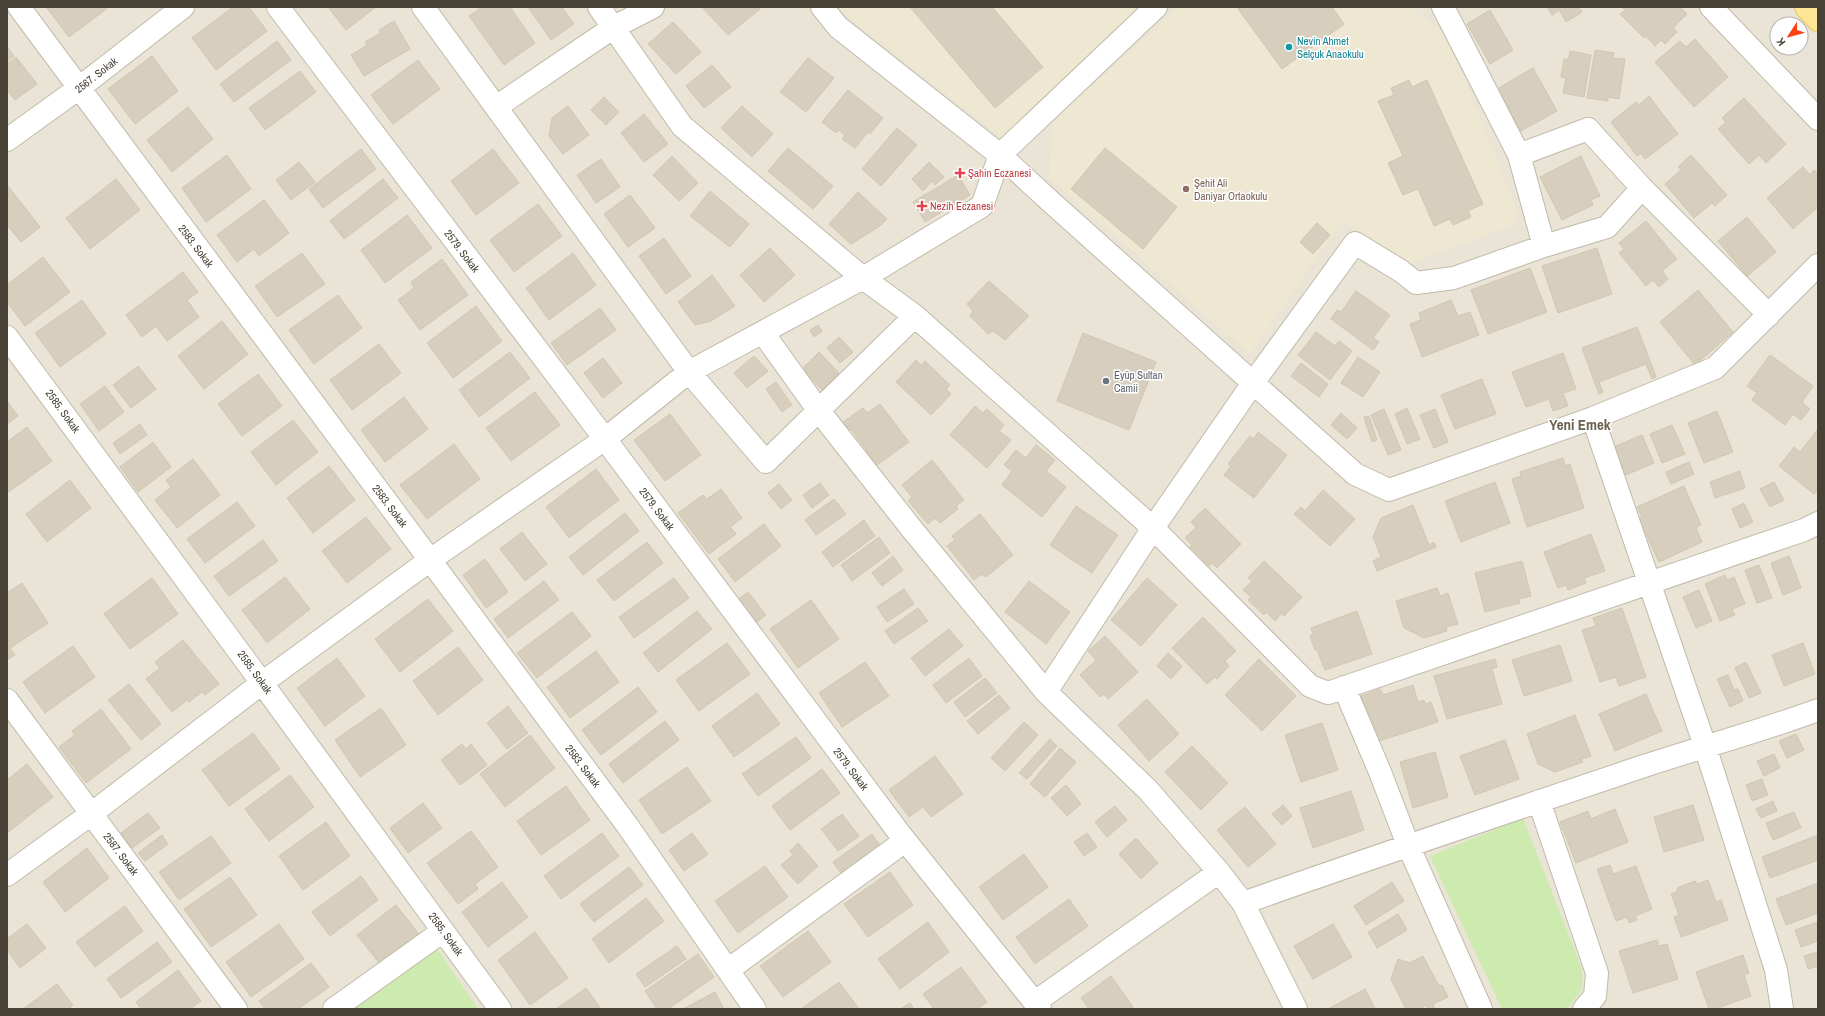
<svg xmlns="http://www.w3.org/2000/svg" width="1825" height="1016" font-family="'Archivo Narrow',sans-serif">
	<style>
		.residential { fill: #e9e4d6; fill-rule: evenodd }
		.education { fill: #eee7d1 }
		.green { fill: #cdeaaf }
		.building { fill: #d7cebd; stroke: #d2c6b0 }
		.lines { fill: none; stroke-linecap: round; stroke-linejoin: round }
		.minor-casing { stroke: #c1baaa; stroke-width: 24 }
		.major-casing { stroke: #e9c662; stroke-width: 24 }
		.minor { stroke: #fff; stroke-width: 22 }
		.major { stroke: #ffe696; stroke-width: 22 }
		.culture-dot { fill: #0f9aa8; stroke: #fff; stroke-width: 1.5 }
		.health-dot { fill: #e0444e; stroke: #fff; stroke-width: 1.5 }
		.education-dot { fill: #8d6e63; stroke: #fff; stroke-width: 1.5 }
		.worship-dot { fill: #6b7280; stroke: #fff; stroke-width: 1.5 }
		.labels { text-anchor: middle; stroke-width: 3; stroke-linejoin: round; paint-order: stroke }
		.culture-label { font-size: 11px; fill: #0d838f; stroke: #fff; text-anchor: start }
		.street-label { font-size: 11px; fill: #484236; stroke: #fff }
		.health-label { font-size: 11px; fill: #be3a42; stroke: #fff; text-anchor: start }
		.education-label { font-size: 11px; fill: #785e54; stroke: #fff; text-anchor: start }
		.worship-label { font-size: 11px; fill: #5b616d; stroke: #fff; text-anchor: start }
		.district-label { font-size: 15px; font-weight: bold; fill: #6c614d; stroke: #fff }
	</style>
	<rect width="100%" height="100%" fill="#f5f1e8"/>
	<!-- residential -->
	<path class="residential" d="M7,7H1818V1009H7ZM1777,24H1801V48H1777Z"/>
	<!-- education -->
	<path class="education" d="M839,7H1142L1003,139L848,17Z
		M1178,7H1410L1447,36L1518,214L1512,226L1411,263L1342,221L1250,354L1049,178L1052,123Z"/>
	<!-- green -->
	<path class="green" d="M1523,818L1582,969V989L1567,1009H1502L1430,856Z
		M435,946L478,1009H353Z"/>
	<!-- building -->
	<path class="building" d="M46,7H109L69,37Z
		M233,7H249L267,31L216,70L192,38Z
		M328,7H376L346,30Z
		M482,7H510L535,43L504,65L469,16Z
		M528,7H562L574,24L551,40Z
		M702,7H758L760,9L728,35Z
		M910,7H992L1043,67L995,108Z
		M1241,7H1332L1344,24L1282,69L1238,9Z
		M1547,7H1578L1582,12L1566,22L1559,10L1552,15Z
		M1622,7H1680L1687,14L1673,28L1677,32L1665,44L1661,40L1655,46L1646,36L1644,38L1620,14L1625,10Z
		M1490,10L1513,50L1490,64L1467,24Z
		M394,21L410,49L364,76L351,55L367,45L365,42L381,33L379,30Z
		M673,22L701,52L676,74L648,44Z
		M1695,39L1728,77L1694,107L1655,62L1680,41L1686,47Z
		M277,41L291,60L234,102L220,84Z
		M7,47L14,56L7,61Z
		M1595,50L1614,53L1613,58L1625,59L1619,99L1608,97V101L1587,98Z
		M1570,51L1591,55L1584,97L1563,93L1566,78L1561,77L1564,59H1569Z
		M152,56L178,91L135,124L108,89Z
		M16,57L37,84L15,100L7,90V64Z
		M808,58L834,78L806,112L780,92Z
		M418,60L440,89L393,124L371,95Z
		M712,65L731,87L704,108L686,86Z
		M1533,68L1557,111L1521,131L1497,89Z
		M300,71L316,92L265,130L249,108Z
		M1409,80L1412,87L1427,80L1483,204L1468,211L1471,217L1453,225L1450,219L1434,226L1418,189L1403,195L1388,163L1403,156L1378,101L1394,95L1391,88Z
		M848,90L883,118L870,134L868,132L855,148L842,139L845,135L838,130L836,133L822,122Z
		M1649,96L1678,134L1645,159L1641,153L1637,156L1611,122L1636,102L1639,105Z
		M604,97L619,112L606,125L591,110Z
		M1744,98L1786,144L1766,163L1759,155L1749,164L1718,129L1726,122L1722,118Z
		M568,106L589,135L563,154L549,136L552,118Z
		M742,106L773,134L752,157L721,128Z
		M188,107L213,139L172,172L147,140Z
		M644,114L668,144L644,162L621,133Z
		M897,128L917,145L881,186L862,169Z
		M788,148L833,186L813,209L768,171Z
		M1105,148L1177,207L1143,249L1071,189Z
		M361,149L376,169L323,208L309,189Z
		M493,149L519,183L476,215L451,181Z
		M227,155L251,189L206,222L182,188Z
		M1691,155L1727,195L1715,206L1712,203L1694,218L1665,184L1681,170L1678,167Z
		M672,156L698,183L679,201L653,175Z
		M1581,156L1600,196L1591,200L1593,205L1562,220L1540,177Z
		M601,159L620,187L596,203L577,175Z
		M299,162L315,182L291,200L276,180Z
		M929,162L944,177L935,185L932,181L923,191L912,179Z
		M1803,167L1810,175L1814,170L1818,175V207L1793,229L1767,198Z
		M958,175L970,195L925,222L913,202Z
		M116,179L140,210L90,249L66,218Z
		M383,179L398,198L344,239L330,221Z
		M7,185L40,227L21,242L7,225Z
		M710,191L749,224L730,247L690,216Z
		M858,192L887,219L880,226L851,244L829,224Z
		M630,195L655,228L628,247L604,214Z
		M264,200L289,233L259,256L254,249L237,262L217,235Z
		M538,204L562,236L514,272L490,240Z
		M407,215L432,248L385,283L361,250Z
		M1747,217L1776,252L1747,276L1718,241Z
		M1646,221L1677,259L1662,271L1668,279L1659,287L1653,280L1646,286L1619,253L1624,249L1619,243Z
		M1317,223L1330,235L1313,254L1300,242Z
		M664,238L691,276L666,294L639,256Z
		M770,248L795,275L764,302L740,275Z
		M1597,248L1612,294L1558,313L1542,266Z
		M302,253L325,284L277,317L255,286Z
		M573,253L596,285L549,320L526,288Z
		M43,257L70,292L25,326L7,302V285Z
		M442,259L468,295L420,330L398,300L414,288L411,282Z
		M1530,268L1547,312L1488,334L1471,290Z
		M183,272L198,292L187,300L199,317L167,341L156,326L142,337L126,315Z
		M712,275L735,306L711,321L695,325L678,302Z
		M989,281L1029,316L1005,340L993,331L988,334L970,316L973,311L967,304Z
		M1698,290L1733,332L1695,365L1660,322Z
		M1356,291L1390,315L1373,338L1379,342L1373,350L1331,319L1337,310L1341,312Z
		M338,295L362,328L314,364L289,330Z
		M82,300L106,334L60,367L35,333Z
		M1451,300L1458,316L1470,312L1479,335L1422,357L1410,324L1421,320L1419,313Z
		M476,306L502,341L453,378L427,343Z
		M600,308L616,330L567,365L551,343Z
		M222,321L248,354L204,389L178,356Z
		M818,325L822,331L814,337L810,330Z
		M1637,327L1656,377L1652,379L1646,364L1599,382L1603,392L1599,394L1582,348Z
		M1316,332L1335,346L1339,341L1352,351L1330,380L1298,355Z
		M1083,333L1156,362L1129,430L1057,401Z
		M839,337L853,352L840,363L827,348Z
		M379,344L401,373L352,410L330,380Z
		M510,352L530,378L479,417L459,390Z
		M819,352L839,373L822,390L802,369Z
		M1563,353L1576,389L1563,393L1568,406L1553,411L1549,399L1526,407L1512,372Z
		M1770,355L1813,386L1802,402L1810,409L1801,420L1793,414L1785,425L1752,400L1757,393L1747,386Z
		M754,356L768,371L747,388L734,373Z
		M1358,357L1380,372L1363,397L1341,383Z
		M603,358L622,383L603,398L584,373Z
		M916,360L921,365L925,361L950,385L946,389L951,394L931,415L896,382Z
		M1301,363L1328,384L1319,397L1291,376Z
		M138,366L156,389L131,408L113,385Z
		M258,374L282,406L242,436L218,404Z
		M1482,379L1496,414L1455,429L1441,395Z
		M776,382L792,405L782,412L766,389Z
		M105,386L124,412L99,431L80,404Z
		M535,392L560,425L511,461L486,428Z
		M404,397L428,429L385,462L361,430Z
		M7,401L18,416L7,424Z
		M880,404L909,442L877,465L851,429L845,434L839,425L863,408L867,413Z
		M975,406L983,413L987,409L1004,425L999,431L1011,440L987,468L950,435Z
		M1407,408L1420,439L1407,444L1395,414Z
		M1384,409L1401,450L1388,455L1371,415Z
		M1435,409L1448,442L1434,448L1420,415Z
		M1717,411L1733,452L1704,463L1688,423Z
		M1341,413L1357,428L1347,439L1331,425Z
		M670,414L701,455L665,481L634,440Z
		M1369,416L1377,440L1372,442L1364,417Z
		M293,420L318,452L276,485L251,452Z
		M140,424L147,435L120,454L113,443Z
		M1672,425L1685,454L1662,463L1650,434Z
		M27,427L52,461L7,493V442Z
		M1818,429V490L1814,494L1779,466L1794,447L1800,452Z
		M1258,432L1287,455L1254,498L1224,475L1231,466L1228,464L1250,436L1254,439Z
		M1642,435L1654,463L1626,475L1614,447Z
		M153,442L171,467L138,492L120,467Z
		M454,444L480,479L427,519L400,485Z
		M1036,445L1055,460L1046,471L1066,487L1042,517L1002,485L1012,471L1004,465L1016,450L1026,458Z
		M1563,458L1565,466L1570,464L1584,508L1527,527L1512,479L1521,476L1520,472Z
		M193,459L220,495L177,528L155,500L171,487L166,480Z
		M932,460L964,500L956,506L958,509L940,523L935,518L928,524L908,501L912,497L902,485Z
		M1689,462L1694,474L1671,484L1666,472Z
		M329,466L355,500L313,533L287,498Z
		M596,469L619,500L569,538L546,507Z
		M1740,471L1745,488L1715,498L1710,482Z
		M70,480L91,508L47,542L26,514Z
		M1495,482L1510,523L1461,542L1445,501Z
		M1774,482L1784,500L1770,507L1760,489Z
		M820,483L829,495L812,508L803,495Z
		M779,484L792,500L781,509L768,493Z
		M1684,486L1701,525L1696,528L1702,542L1659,562L1645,532L1639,534L1633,521L1642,517L1637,507Z
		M721,489L742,518L730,527L736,534L709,554L678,513L703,495L707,499Z
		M1323,490L1355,519L1330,546L1294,514L1301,507L1305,511Z
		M834,499L846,514L816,535L805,520Z
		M237,502L255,526L205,563L187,539Z
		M1744,503L1753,522L1740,528L1732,509Z
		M1413,505L1429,545L1434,542L1436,547L1377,571L1373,561L1381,557L1373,537L1381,518Z
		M1076,506L1118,535L1092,573L1050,545Z
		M1205,508L1241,544L1217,568L1212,563L1209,566L1190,547L1192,545L1185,538L1196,527L1191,522Z
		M625,513L639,531L583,575L569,557Z
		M980,514L1013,555L986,577L982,574L974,580L947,546L955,540L952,536Z
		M366,517L391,549L347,583L322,551Z
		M864,520L875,536L833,567L822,552Z
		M764,524L781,546L735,582L718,559Z
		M522,532L547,564L525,581L500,549Z
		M1591,534L1605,571L1584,578L1586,583L1568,590L1566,585L1558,588L1544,552Z
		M879,537L890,553L852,581L841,565Z
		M263,540L278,561L229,596L214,576Z
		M647,542L663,563L614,601L597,580Z
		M893,556L903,570L882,586L872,573Z
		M1789,556L1801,588L1783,595L1771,563Z
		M485,559L508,592L486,608L463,575Z
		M1264,561L1302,597L1284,616L1282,613L1275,621L1266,612L1264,615L1248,600L1251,597L1243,590L1252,581L1248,578Z
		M1522,561L1531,596L1519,599L1520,603L1485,612L1475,573Z
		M1759,565L1772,598L1757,603L1745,570Z
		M1725,575L1727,580L1734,577L1745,604L1732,609L1735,615L1720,621L1705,584Z
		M285,577L310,609L267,643L242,610Z
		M152,578L178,614L130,649L104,614Z
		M674,578L689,598L634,638L619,617Z
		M1147,578L1177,605L1141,646L1111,620Z
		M544,581L559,600L508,638L494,619Z
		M1029,581L1070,612L1046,644L1005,612Z
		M22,583L48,623L10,648L15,655L7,660V593Z
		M1437,588L1440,596L1448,593L1458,624L1446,627L1447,631L1424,638L1404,628L1396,601Z
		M904,589L914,604L887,622L877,607Z
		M1699,590L1712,621L1696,628L1683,597Z
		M748,592L766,615L751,627L733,603Z
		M428,599L453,631L400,672L375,639Z
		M811,600L839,639L798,668L770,629Z
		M918,608L928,621L894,644L885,631Z
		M1622,608L1646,677L1619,686L1616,677L1600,682L1582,630L1596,626L1593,618Z
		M697,611L712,629L658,672L643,653Z
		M1357,611L1372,654L1325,670L1317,650H1315L1310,636L1313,634L1311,628Z
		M572,612L591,636L537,678L517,653Z
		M1203,617L1236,651L1225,661L1229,666L1217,679L1215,677L1207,684L1172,648Z
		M949,629L963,646L925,676L911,658Z
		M1105,636L1138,672L1108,699L1104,694L1100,697L1080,675L1096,660L1088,651Z
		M183,640L219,684L205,695L202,692L189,702L187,700L172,712L146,679L160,668L155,662Z
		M727,643L750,674L699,711L676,680Z
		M1803,643L1815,674L1784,686L1772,655Z
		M1560,645L1572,681L1524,696L1512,660Z
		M73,646L95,677L45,713L23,682Z
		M458,647L483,680L438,715L413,681Z
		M596,651L619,682L570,718L547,687Z
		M1168,653L1182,666L1171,679L1157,666Z
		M337,658L365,696L325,726L297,688Z
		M969,658L982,676L946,703L933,685Z
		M1259,659L1296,696L1262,731L1225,695Z
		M1495,659L1497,667L1492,669L1502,704L1447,719L1434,676Z
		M865,662L889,696L842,727L819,693Z
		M1746,662L1761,693L1749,698L1735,668Z
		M1728,675L1734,690L1738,689L1743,701L1730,707L1717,679Z
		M985,678L997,693L965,717L954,702Z
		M129,684L161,724L141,740L108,700Z
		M1413,685L1418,702L1424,700L1425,704L1431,702L1438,722L1376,742L1361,696L1380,689L1383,695Z
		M638,687L657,712L601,755L582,730Z
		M757,693L780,724L734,757L712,726Z
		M1646,694L1662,731L1615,751L1599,714Z
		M999,695L1010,708L978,734L967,721Z
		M1147,699L1179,734L1149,761L1118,725Z
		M508,706L528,733L507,749L487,723Z
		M381,708L406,745L360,777L335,740Z
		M101,709L131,749L86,783L59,747L75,735L72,731Z
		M1575,715L1591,756L1581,759L1583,762L1555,772L1538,764L1527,734Z
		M665,721L679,740L623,783L609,764Z
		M1024,722L1038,735L1005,771L991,758Z
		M1322,723L1338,770L1301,782L1285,735Z
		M253,733L280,769L229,806L202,770Z
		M1796,734L1804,750L1787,758L1779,741Z
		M530,735L555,768L505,807L480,774Z
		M796,737L811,758L758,796L742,774Z
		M1050,739L1057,746L1027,779L1019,773Z
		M1505,740L1519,779L1475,795L1460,756Z
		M462,744L466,749L471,744L487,765L460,785L441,760Z
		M1192,746L1228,783L1201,810L1165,772Z
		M1060,748L1076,762L1045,797L1030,784Z
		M1435,752L1448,797L1413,808L1400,762Z
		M1774,754L1780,768L1764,776L1757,761Z
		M935,756L963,794L931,817L923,807L909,817L889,790Z
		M27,764L53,797L7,833V780Z
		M687,767L711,801L662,834L639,800Z
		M822,769L840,793L790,830L772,806Z
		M290,775L314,807L269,841L245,809Z
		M1762,779L1768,795L1752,801L1746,785Z
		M1066,785L1081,804L1067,816L1051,798Z
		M566,786L590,820L541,855L517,821Z
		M1351,791L1364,830L1313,848L1300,808Z
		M1773,801L1777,811L1761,818L1756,809Z
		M423,803L442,828L408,853L390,828Z
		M1283,805L1292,816L1282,825L1272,814Z
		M1693,805L1704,840L1664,852L1654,817Z
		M1115,806L1127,820L1107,837L1095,822Z
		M1245,807L1276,844L1248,867L1217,830Z
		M1615,809L1628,842L1576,863L1560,822L1588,811L1591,819Z
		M1794,812L1801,828L1773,840L1766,823Z
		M148,813L160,828L132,848L121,833Z
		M842,814L859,836L838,851L821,829Z
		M326,822L350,856L303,890L279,856Z
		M471,831L498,867L475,884L478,889L458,904L427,863Z
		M602,833L619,856L561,899L544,876Z
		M692,833L708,854L684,871L669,850Z
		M1087,833L1097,847L1084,856L1074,842Z
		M872,834L884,851L845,879L833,862Z
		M162,835L168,844L145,861L138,853Z
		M1818,835V860L1770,878L1762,857Z
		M211,836L231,863L179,900L159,872Z
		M1136,838L1158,863L1141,879L1119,854Z
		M798,843L818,866L798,884L781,865L793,855L790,851Z
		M87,848L109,878L65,912L43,882Z
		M1024,854L1048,887L1003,920L979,887Z
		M1610,865L1613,874L1636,866L1652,909L1635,916L1637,920L1629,923L1627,917L1616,921L1597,869Z
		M765,866L788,897L738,933L715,901Z
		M629,867L643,885L594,922L580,904Z
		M890,872L913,905L868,937L844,904Z
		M361,876L378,900L330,936L312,912Z
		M230,877L257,915L211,947L184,909Z
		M1708,880L1716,902L1721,900L1728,920L1681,937L1674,917L1679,915L1671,894L1678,891L1677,888L1695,881L1697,884Z
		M502,882L528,917L488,947L462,912Z
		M1392,882L1404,901L1366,925L1354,906Z
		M1818,883V913L1786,925L1776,899Z
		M646,898L664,921L609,963L592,939Z
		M1069,899L1088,926L1035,964L1016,937Z
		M396,905L423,939L384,969L357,935Z
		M125,906L143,931L95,967L76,942Z
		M1398,914L1407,930L1377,948L1368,932Z
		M928,922L949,952L900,989L878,959Z
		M1818,922V941L1801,947L1795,930Z
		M27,924L46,948L20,968L7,950V939Z
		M279,924L304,959L251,997L226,962Z
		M1333,924L1352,957L1313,979L1294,946Z
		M808,931L831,962L783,997L760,966Z
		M535,932L568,978L530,1005L498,960Z
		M1657,940L1659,946L1667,944L1678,979L1633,993L1619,951Z
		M157,942L172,962L121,998L107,979Z
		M677,946L686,959L645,987L636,974Z
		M1818,952V966L1808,969L1804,956Z
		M698,954L714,977L668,1009H657L645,991Z
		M1743,955L1749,973L1744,975L1751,996L1715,1009H1709L1696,972Z
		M1423,956L1439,986L1442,985L1448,997L1433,1004L1434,1008L1432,1009H1428L1426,1005L1419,1009H1406L1391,979L1398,959L1410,963Z
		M311,963L329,987L298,1009H265L259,1001Z
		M961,967L987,1002L977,1009H934L923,994Z
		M178,970L201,1001L190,1009H141L136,1002Z
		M1111,976L1133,1007L1130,1009H1089L1081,998Z
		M839,982L859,1009H801Z
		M57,984L73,1005L69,1009H23Z
		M586,988L601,1009H556Z
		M1365,989L1375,1009H1328Z
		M715,992L724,1009H683Z
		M910,1003L914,1009H901Z"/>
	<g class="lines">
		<defs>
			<path id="minor" d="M19,7L627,825L755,1009
				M278,7L605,439L900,834L1040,1009
				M423,7L689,372L766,462L915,316
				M599,7L682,126L863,278L915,316L1153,528L1310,686L1328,693L1804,530L1818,523
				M822,7L838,27L1000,155L1051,202L1355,474L1389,490L1593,418L1715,368L1818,265
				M1443,7L1519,155L1544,246
				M1711,7L1818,119
				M496,107L614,27L653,7
				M7,140L79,88L183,7
				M1519,155L1588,129L1642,188L1769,315
				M763,333L819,411L911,528L1046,692L1148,790L1219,872L1243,903L1296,1009
				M7,337L262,683L500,1009
				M1593,418L1705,746L1776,970L1782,1009
				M1344,687L1380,772L1408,845L1481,1009
				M1046,692L1153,528L1253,383L1355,243L1401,271L1416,283L1454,278L1544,246L1607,227L1642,188
				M7,700L236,1009
				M1539,801L1597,973L1595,996L1584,1009
				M7,875L91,814L262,683L430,560L605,439L689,372L863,278L982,206L1000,155L1156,7
				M1243,903C1376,856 1510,811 1644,766C1702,747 1761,731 1818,710
				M728,970L905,841
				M1035,1002L1219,872
				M334,1009L443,931"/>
			<path id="major" d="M1806,7L1818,20"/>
		</defs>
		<!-- minor casing -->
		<use href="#minor" class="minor-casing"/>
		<!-- major casing -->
		<use href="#major" class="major-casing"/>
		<!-- minor -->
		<use href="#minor" class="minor"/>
		<!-- major -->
		<use href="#major" class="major"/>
	</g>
	<!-- markers -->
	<circle class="culture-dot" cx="1289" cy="47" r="4"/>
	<g class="health-dot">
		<path d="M958 167h4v4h4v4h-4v4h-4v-4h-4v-4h4z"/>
		<path d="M920 200h4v4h4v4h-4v4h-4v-4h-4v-4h4z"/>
	</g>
	<circle class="education-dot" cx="1186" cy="189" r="4"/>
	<circle class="worship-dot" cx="1106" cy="381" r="4"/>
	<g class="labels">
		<!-- culture labels -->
		<g class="culture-label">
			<text x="1297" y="45">Nevin Ahmet<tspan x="1297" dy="13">Selçuk Anaokulu</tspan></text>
		</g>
		<!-- street labels -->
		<g class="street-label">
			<text transform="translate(96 75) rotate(-38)" y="4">2567. Sokak</text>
			<text transform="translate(196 246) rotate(53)" y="4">2583. Sokak</text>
			<text transform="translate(462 251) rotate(53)" y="4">2579. Sokak</text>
			<text transform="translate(63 411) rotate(54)" y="4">2585. Sokak</text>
			<text transform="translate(390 506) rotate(53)" y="4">2583. Sokak</text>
			<text transform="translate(657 509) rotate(53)" y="4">2579. Sokak</text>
			<text transform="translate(255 672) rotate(54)" y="4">2585. Sokak</text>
			<text transform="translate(583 766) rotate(53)" y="4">2583. Sokak</text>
			<text transform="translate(851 769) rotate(53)" y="4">2579. Sokak</text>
			<text transform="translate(121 854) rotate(53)" y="4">2587. Sokak</text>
			<text transform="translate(446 934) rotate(54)" y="4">2585. Sokak</text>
		</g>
		<!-- health labels -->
		<g class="health-label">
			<text x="968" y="177">Şahin Eczanesi</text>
			<text x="930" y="210">Nezih Eczanesi</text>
		</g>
		<!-- education labels -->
		<g class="education-label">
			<text x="1194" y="187">Şehit Ali<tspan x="1194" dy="13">Daniyar Ortaokulu</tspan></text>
		</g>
		<!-- worship labels -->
		<g class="worship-label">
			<text x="1114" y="379">Eyüp Sultan<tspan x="1114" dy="13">Camii</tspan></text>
		</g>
		<!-- district labels -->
		<g class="district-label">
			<text x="1580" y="430">Yeni Emek</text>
		</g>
	</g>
	<!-- border -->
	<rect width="1825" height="1016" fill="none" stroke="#484236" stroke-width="16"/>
	<!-- north arrow -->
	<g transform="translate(1789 36) rotate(234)"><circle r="19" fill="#ffffff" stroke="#b6b3af"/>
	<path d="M0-3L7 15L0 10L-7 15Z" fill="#ff4214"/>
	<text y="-6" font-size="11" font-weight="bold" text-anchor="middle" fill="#484236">K</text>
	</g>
</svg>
